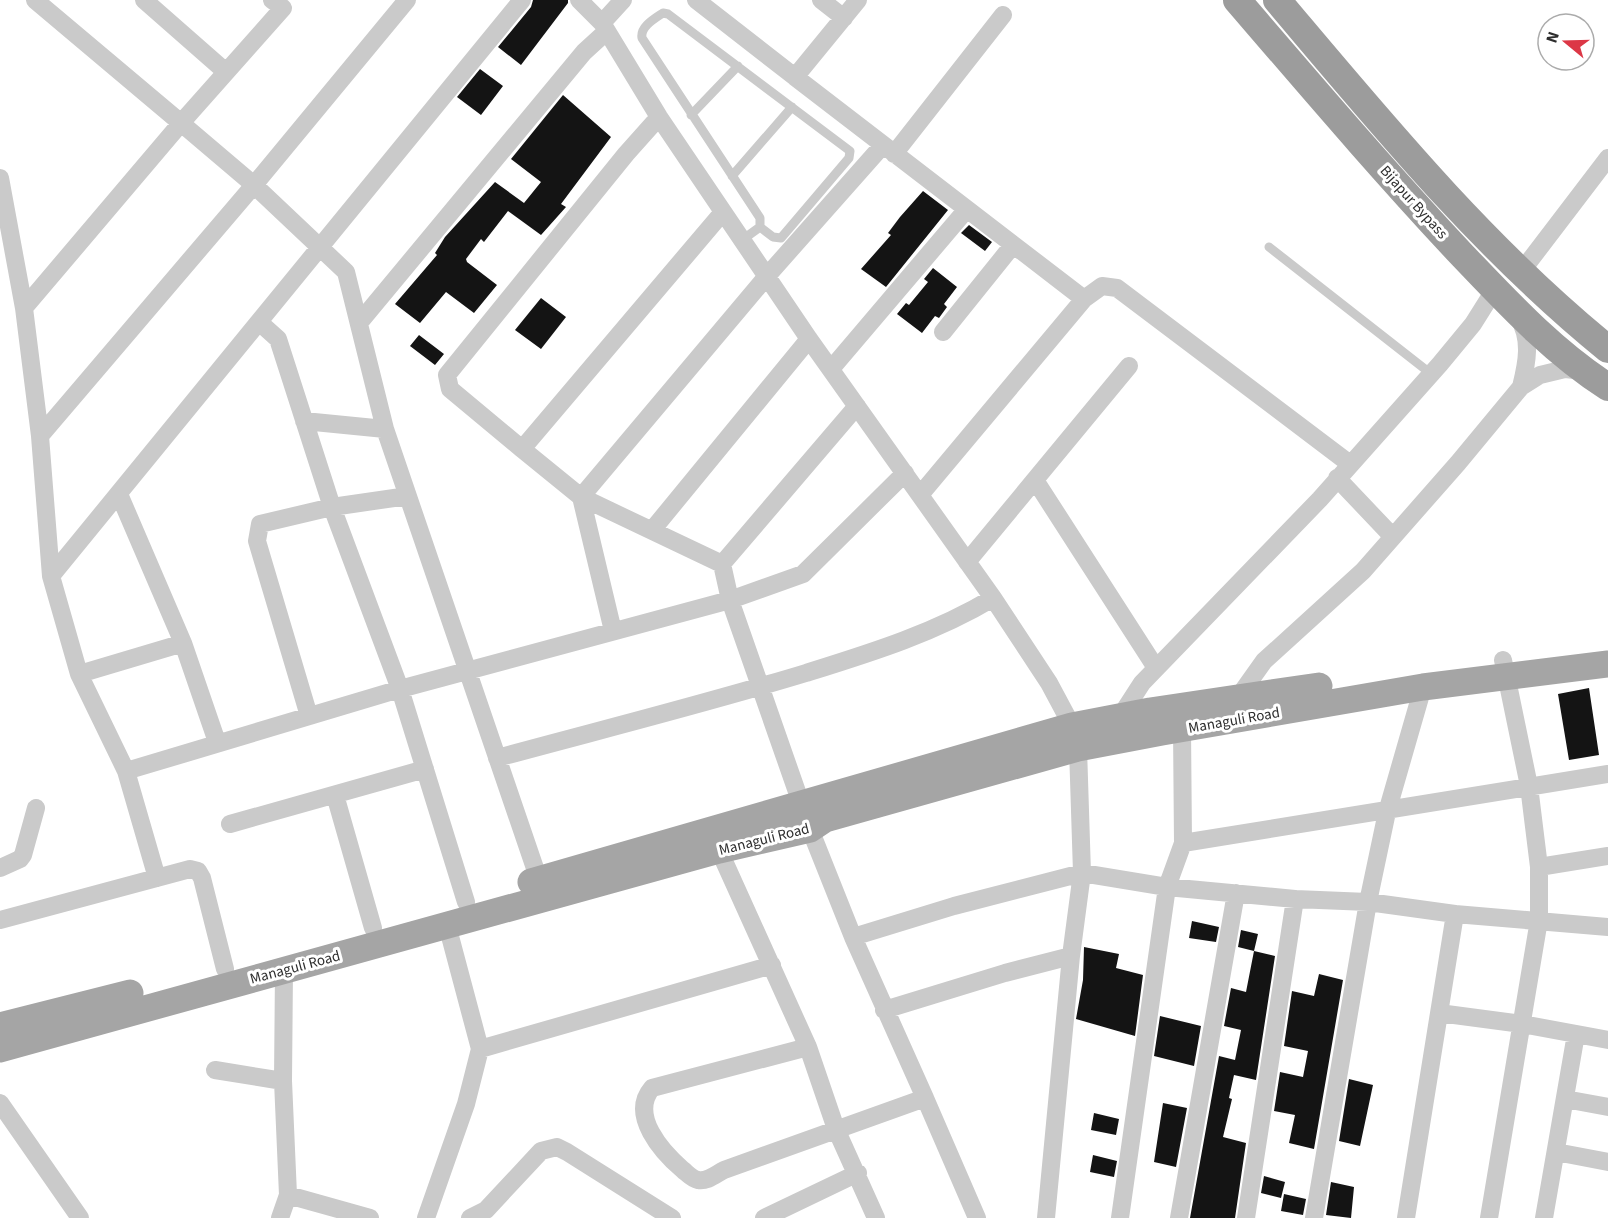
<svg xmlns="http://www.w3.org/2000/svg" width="1608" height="1218" font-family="'Source Sans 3',sans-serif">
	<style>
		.building { fill: #141414 }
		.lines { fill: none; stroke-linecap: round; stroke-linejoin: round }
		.service { stroke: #cacaca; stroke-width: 9 }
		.minor { stroke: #cacaca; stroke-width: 18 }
		.primary { stroke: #a5a5a5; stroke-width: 27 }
		.trunk { stroke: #9c9c9c; stroke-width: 28 }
		.labels { text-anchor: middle; stroke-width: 6; stroke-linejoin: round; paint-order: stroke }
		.street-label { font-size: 15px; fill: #2d2d2d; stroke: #fff }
	</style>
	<rect width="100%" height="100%" fill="#fff"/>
	<!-- building -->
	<path class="building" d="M533,0H568V3L521,65L498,47L531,7Z
		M480,69L503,86L481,115L457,97Z
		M563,95L611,137L561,204L566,207L541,235L508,211L484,242L481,239L466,259L467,262L497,285L474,313L446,292L420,323L395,304L437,255L435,253L445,237L495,182L524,203L541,182L511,159Z
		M923,191L948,210L886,287L861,269L891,235L888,233L900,217Z
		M969,225L992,242L985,251L961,233Z
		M933,268L957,287L944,304L947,307L939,318L935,316L922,333L897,314L906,303L909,305L928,282L924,279Z
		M541,298L566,317L541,349L515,330Z
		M419,335L444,354L435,365L410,346Z
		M1589,688L1599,755L1569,760L1558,694Z
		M1192,921L1219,927L1216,942L1189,938Z
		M1241,930L1258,934L1254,951L1238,947Z
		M1084,947L1119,954L1116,968L1143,975L1135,1036L1076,1019L1083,980Z
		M1254,951L1275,956L1256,1080L1234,1075L1229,1098L1232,1099L1223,1137L1246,1143L1235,1218H1190L1219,1056L1235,1060L1241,1030L1224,1026L1231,988L1246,992Z
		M1319,974L1343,980L1314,1149L1289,1143L1295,1115L1274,1111L1280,1072L1303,1077L1308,1051L1284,1046L1292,991L1314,996Z
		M1160,1016L1201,1026L1194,1066L1154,1056Z
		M1349,1079L1373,1085L1360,1146L1339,1141Z
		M1163,1103L1187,1108L1176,1167L1154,1162Z
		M1094,1113L1119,1119L1116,1135L1091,1130Z
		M1093,1155L1117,1161L1114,1177L1090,1172Z
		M1264,1176L1285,1182L1281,1198L1261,1193Z
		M1331,1182L1354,1187L1351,1218L1326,1215Z
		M1284,1194L1306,1199L1303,1215L1281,1211Z"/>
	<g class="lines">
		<!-- service -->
		<path class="service" d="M691,115L738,66
			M732,176L792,107
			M742,240L760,227V218L642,38C640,27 654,19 663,13L668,14L850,151L849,158L781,238L773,237L760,227
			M1269,247L1430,373"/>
		<!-- minor -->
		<path class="minor" d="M35,0L181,123L24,308L40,436L51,576L79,674L183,643L119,494
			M144,0L226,72
			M272,0L283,8L181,123L254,185L407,0
			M579,0L602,23L659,117L809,339L993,598L1049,683L1072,726
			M696,0L795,77L858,0
			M821,0L844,18
			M602,23L623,0
			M795,77L1084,299L920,495
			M894,154L1003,15
			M0,178L24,308
			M1521,272L1608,158
			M1084,299L1102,286L1117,288L1350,464
			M1518,317C1532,339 1527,363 1521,387
			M259,322L278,339L332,507L400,689L730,600L803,574L905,473
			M359,323L584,52L607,31
			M943,332L1013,245
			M831,369L967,209
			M857,406L722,564L730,600L810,829L853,937L954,906L1082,873L1167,887L1295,899L1368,902L1455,914L1608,927
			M385,429L539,880
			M40,436L254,185L346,272L385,429L304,421
			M522,449L450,389L447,375L626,154L659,117
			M1337,478L1393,537
			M1035,480L1156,668
			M653,529L809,339
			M967,562L1129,366
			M722,564L581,497L522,449L723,212
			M51,576L522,0
			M613,631L581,497L767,276L883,145
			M183,643L217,742
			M79,674L126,771
			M1237,699L1264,661L1363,571L1458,463L1521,387L1540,375L1565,369L1584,371
			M309,716L257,541L260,524L332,507L408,496
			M1120,717L1142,683L1320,499L1440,364L1473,324L1495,289
			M497,758C600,730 704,704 806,673C870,653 935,633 993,598
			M335,795L373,928
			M230,824L425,769
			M1183,843L1608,774
			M719,850L808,1047L836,1129L876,1218
			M1539,867L1608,856
			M0,868L20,859L23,855L36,808
			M157,878L126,771L400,689L466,902
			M0,920L190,869L198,871L202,878L225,969
			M284,970L283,1081L288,1195
			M884,1010L1005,973L1071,956
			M1439,1013L1522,1024L1608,1040
			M808,1047L652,1088C629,1115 662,1152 683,1170C687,1173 692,1179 698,1180C707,1182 716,1174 724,1170L925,1098L853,937
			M480,1049L772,965
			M215,1070L283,1081
			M925,1098L977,1218
			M1565,1099L1608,1107
			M0,1103L80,1218
			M1556,1152L1608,1162
			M280,1218L288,1195L370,1218
			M426,1218L466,1104L480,1049L447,925
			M470,1218L486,1210L541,1151L557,1147L567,1152L672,1218
			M764,1218L858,1173
			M1046,1218L1071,956L1082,873L1078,748
			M1120,1218L1167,887L1183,843L1182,728
			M1179,1218L1236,893
			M1246,1218L1295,899
			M1314,1218L1368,902L1387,812L1423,687
			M1406,1218L1455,914
			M1489,1218L1539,920V867L1529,786L1503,660
			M1544,1218L1576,1034"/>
		<!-- primary -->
		<path class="primary" d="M531,882L1072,726L1150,711L1319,686
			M0,1026L130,993
			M0,1049L719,850L810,829L825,819L1078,748L1162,732L1423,687L1608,664"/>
		<!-- trunk -->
		<path class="trunk" d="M1237,0C1311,86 1385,173 1463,256C1508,303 1553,352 1608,387
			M1277,0C1380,122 1483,248 1608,349"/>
	</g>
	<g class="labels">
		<!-- street labels -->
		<g class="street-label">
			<text transform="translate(1414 202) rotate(48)" y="5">Bijapur Bypass</text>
			<text transform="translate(1234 720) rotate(-10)" y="5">Managuli Road</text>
			<text transform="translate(764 839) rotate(-14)" y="5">Managuli Road</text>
			<text transform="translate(295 967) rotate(-15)" y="5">Managuli Road</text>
		</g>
	</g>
	<!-- north arrow -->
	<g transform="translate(1566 42) rotate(289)"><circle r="28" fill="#ffffff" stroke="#ababab" stroke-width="1.5"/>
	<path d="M0-4.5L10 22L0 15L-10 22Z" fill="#dc3746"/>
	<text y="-9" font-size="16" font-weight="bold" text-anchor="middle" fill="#2d2d2d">N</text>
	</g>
</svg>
